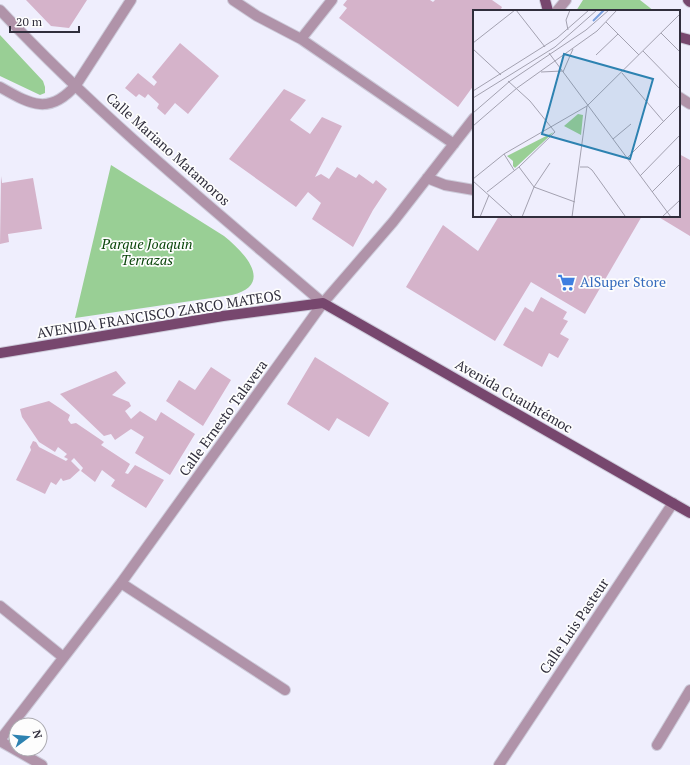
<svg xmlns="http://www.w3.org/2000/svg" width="690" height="765" font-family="'PT Serif',serif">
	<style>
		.green { fill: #99cf95 }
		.building { fill: #d5b3ca }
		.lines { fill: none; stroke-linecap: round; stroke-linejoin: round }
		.minor-casing { stroke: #cdcbda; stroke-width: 12 }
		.major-casing { stroke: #cdcbda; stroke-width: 12 }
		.minor { stroke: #b093a9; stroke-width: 10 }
		.major { stroke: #77476e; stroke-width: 10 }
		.labels { text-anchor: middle; stroke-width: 3.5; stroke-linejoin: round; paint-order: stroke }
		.street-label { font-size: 14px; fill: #302e3c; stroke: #fdfdfd }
		.park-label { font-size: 14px; font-style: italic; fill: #084408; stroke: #fdfdfd }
		.shop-label { font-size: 14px; fill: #366cbe; stroke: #fdfdfd; text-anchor: start }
		.inset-river { fill: none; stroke: #789fde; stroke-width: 2 }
		.inset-road { fill: none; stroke: #a3a1b0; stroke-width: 1 }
		.view { fill: #2d82b1; fill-opacity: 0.15; stroke: #2d82b1; stroke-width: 2 }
		.inset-edge { fill: none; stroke: #302e3c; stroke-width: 2 }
	</style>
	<rect width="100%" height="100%" fill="#efeefd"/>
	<!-- green -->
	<path class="green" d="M583,0H640L654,11H576Z
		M0,35L43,81L45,87V93L40,95L0,76Z
		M111,165L224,236C244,252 275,284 232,295L75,318Z"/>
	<!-- building -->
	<path class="building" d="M26,0H87L69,28L51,26Z
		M347,0H430L433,2L435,0H492L502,7L500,11H474V85L458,107L339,18L347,8L343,5Z
		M180,43L219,76L188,114L175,103L165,115L157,108L159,104L148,94L145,98L139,94L136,97L125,88L138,73L154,86L157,82L152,77Z
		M284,89L306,100L290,120L310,134L322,117L342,126L315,177L321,174L329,179L337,167L356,178L359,174L373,184L376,180L387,189L373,210L353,247L312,219L321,203L308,192L296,207L229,159Z
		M679,154L690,160V236L657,216H679Z
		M1,176L2,183L33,178L42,229L8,234L9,242L0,244Z
		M499,216H642L585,314L531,282L495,341L406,287L443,225L478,251Z
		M541,297L567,312L563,319L568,321L560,334L569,339L558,358L549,353L542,367L503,345L525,307L533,312Z
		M315,357L389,403L369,437L337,418L329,431L287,404Z
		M211,367L231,380L203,426L166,401L179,380L195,390Z
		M116,371L126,383L112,395L129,402L131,406L125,411L131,419L140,411L156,421L161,412L195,434L170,475L135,453L144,437L131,429L115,440L111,434L104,436L60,394Z
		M49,401L70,415L68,420L71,424L76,423L104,442L101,445L130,464L125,473L128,474L135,465L164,480L146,508L111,486L115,480L102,470L95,482L81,471L83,468L74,458L71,461L80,470L70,479L63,481L61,478L56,485L51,482L45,494L16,480L31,450L30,447L33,441L36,442L39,447L66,461L68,459L64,457L67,454L58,447L55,452L39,442L22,417L20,409Z"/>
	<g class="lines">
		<defs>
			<path id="minor" d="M233,0L257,16L301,39L454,144
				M0,10C99,116 213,209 323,303
				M557,11L566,0
				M301,39L332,0
				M0,87C30,104 49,116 76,85L131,0
				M679,97L690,104
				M427,178L445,185L474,190
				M121,583L285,690
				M0,606L63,657
				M0,740L121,583L323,303L393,222L474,118
				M0,741L42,765
				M657,745L690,690
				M499,765L673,503"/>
			<path id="major" d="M545,0L548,11
				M688,0L690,2
				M679,37L690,40
				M0,353L223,316L323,303L690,513"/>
		</defs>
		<!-- minor casing -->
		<use href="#minor" class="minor-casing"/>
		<!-- major casing -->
		<use href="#major" class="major-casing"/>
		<!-- minor -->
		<use href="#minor" class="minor"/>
		<!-- major -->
		<use href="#major" class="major"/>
	</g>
	<!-- icons -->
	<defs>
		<symbol id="supermarket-bare" viewBox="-9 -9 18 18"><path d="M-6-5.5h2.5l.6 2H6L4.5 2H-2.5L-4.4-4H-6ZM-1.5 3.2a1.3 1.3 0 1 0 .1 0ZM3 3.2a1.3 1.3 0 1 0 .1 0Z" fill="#3f7fe0" stroke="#fdfdfd" stroke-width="2.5" paint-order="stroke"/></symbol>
	</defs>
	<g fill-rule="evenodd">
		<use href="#supermarket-bare" x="554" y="270" width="25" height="25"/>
	</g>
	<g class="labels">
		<!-- street labels -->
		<g class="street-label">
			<text transform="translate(168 149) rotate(42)" y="5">Calle Mariano Matamoros</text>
			<text transform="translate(159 314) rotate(-9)" y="5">AVENIDA FRANCISCO ZARCO MATEOS</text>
			<text transform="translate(514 396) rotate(30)" y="5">Avenida Cuauhtémoc</text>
			<text transform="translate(223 418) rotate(-54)" y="5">Calle Ernesto Talavera</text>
			<text transform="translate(574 626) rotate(-56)" y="5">Calle Luis Pasteur</text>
		</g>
		<!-- park labels -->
		<g class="park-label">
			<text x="147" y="249">Parque Joaquin<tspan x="147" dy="16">Terrazas</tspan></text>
		</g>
		<!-- shop labels -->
		<g class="shop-label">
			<text x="580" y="287">AlSuper Store</text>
		</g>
	</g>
	<!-- overview -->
	<g transform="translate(473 10)">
		<rect width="207" height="207" fill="#efeefd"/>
		<path d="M105,104L110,105L108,125L91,116ZM81,122L42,158L40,156V151L34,146Z" fill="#99cf95"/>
		<path class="inset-river" d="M120,11L131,0"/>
		<path class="inset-road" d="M43,0L72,37M133,12L166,45M95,20L93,10L97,0M188,23L207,42M0,33L42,0M0,39L28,65M170,41L207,79M76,43L198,207M123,45L145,24M68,62L89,61M90,62L100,39M149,63L191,112M0,81L84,28L116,0M0,88L82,37L124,0M0,103L37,71L113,20L136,0M0,116L44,78L124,21L144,0M140,129L158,114M31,144L41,160M154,148L207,95M46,157L61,177L102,192M107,157H115L119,160L152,206M167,166L207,125M0,169L31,144L114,96M0,171L40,207M14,182L46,157L82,122L57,91L35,71M179,182L207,154M7,207L16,185M49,207L61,177L77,153M99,207L114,96L207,4M189,207L207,190"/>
		<path class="view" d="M91,44L180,69L157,149L69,124Z"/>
		<rect width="207" height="207" class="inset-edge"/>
	</g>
	<!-- north arrow -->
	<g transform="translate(28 737) rotate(74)"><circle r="19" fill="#fdfdfd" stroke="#abaab0"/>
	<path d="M0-3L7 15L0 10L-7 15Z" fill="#2d82b1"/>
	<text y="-6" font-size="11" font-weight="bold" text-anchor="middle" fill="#302e3c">N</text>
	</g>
	<!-- scale -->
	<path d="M10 26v6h69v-6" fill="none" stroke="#302e3c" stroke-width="2"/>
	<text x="16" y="26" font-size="12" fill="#302e3c" stroke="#fdfdfd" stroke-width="3" paint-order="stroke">20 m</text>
</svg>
